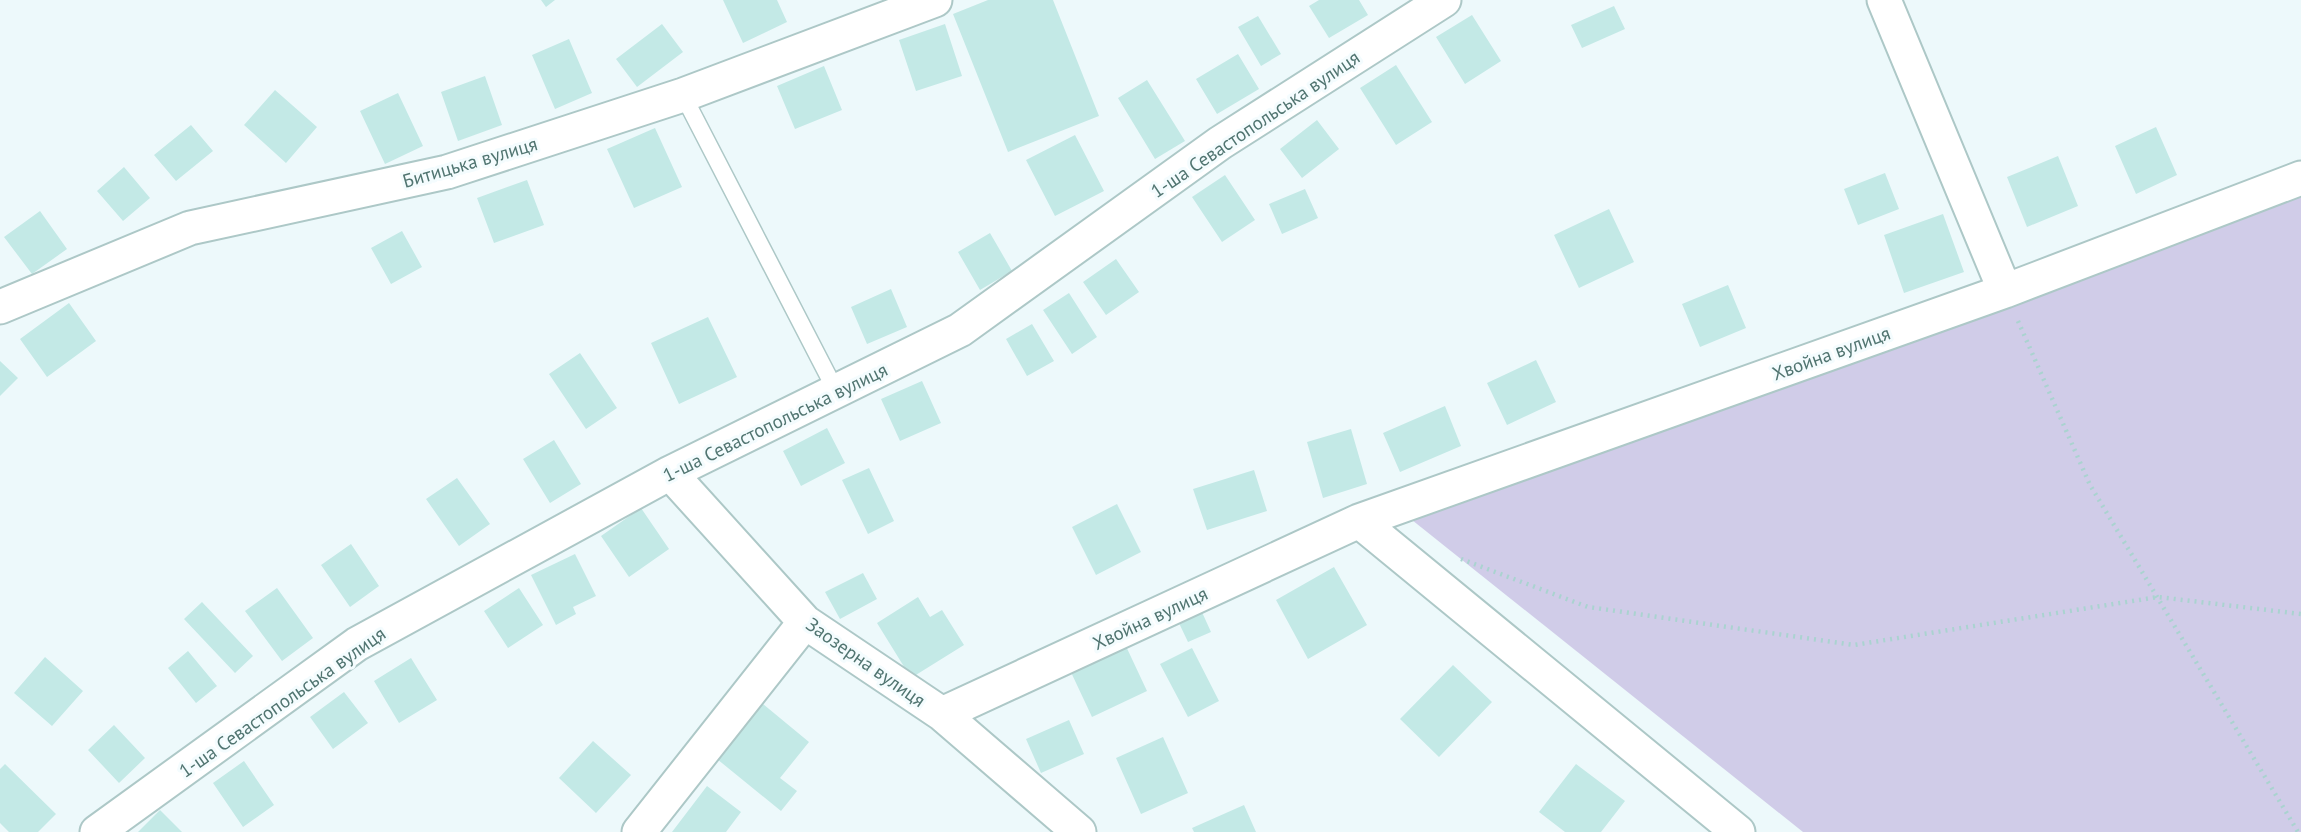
<svg xmlns="http://www.w3.org/2000/svg" width="2301" height="832" font-family="'PT Sans',sans-serif">
	<style>
		.green { fill: #d0cce8 }
		.building { fill: #c3e9e6 }
		.lines { fill: none; stroke-linecap: round; stroke-linejoin: round }
		.lane-casing { stroke: #adc8c7; stroke-width: 19 }
		.street-casing { stroke: #adc8c7; stroke-width: 37 }
		.path { stroke: #aad3d0; stroke-width: 4.5; stroke-dasharray: 2 5; stroke-linecap: butt }
		.lane { stroke: #fff; stroke-width: 16 }
		.street { stroke: #fff; stroke-width: 33 }
		.labels { text-anchor: middle; stroke-width: 6; stroke-linejoin: round; paint-order: stroke }
		.street-label { font-size: 19px; fill: #517571; stroke: #f4fcfe }
	</style>
	<rect width="100%" height="100%" fill="#edf9fb"/>
	<!-- green -->
	<path class="green" d="M2301,194V832H1803L1407,516Z"/>
	<!-- building -->
	<path class="building" d="M541,0H555L546,7Z
		M723,0H777L787,22L743,43Z
		M988,0H1053L1099,116L1008,152L953,14Z
		M1319,0H1359L1368,15L1329,38L1309,6Z
		M1614,6L1625,29L1582,48L1571,25Z
		M1472,15L1501,61L1465,84L1436,37Z
		M1258,16L1281,54L1261,66L1238,27Z
		M662,24L683,52L637,87L616,59Z
		M945,24L962,76L916,91L899,40Z
		M569,39L592,93L555,109L532,55Z
		M1238,54L1259,89L1217,114L1196,79Z
		M1396,65L1432,122L1396,145L1360,88Z
		M824,66L842,110L795,129L777,86Z
		M485,76L502,125L458,141L441,92Z
		M1147,80L1185,141L1155,159L1118,98Z
		M275,90L317,127L286,163L244,125Z
		M398,93L423,146L385,164L360,111Z
		M1317,120L1339,149L1302,178L1280,149Z
		M191,125L213,151L176,181L154,155Z
		M2156,127L2177,175L2136,194L2115,146Z
		M655,128L682,187L634,208L607,149Z
		M1075,135L1104,191L1055,216L1026,160Z
		M2058,156L2078,206L2027,227L2007,177Z
		M124,167L150,198L123,221L97,191Z
		M1885,173L1899,209L1858,225L1844,189Z
		M1225,175L1255,220L1222,242L1192,197Z
		M527,180L544,225L494,243L477,198Z
		M1305,189L1318,218L1282,234L1269,204Z
		M1609,209L1634,262L1579,288L1554,235Z
		M40,211L67,249L32,274L4,237Z
		M1943,214L1964,272L1904,293L1884,235Z
		M402,231L422,267L391,284L371,248Z
		M990,233L1012,271L980,290L958,252Z
		M1116,259L1139,292L1106,315L1083,282Z
		M1728,285L1746,328L1700,347L1682,304Z
		M891,289L907,327L867,344L851,307Z
		M1069,293L1097,337L1072,354L1043,310Z
		M69,303L96,341L47,377L20,339Z
		M708,317L737,377L679,404L651,343Z
		M1032,324L1054,361L1027,376L1006,339Z
		M580,353L617,408L586,429L549,374Z
		M1536,360L1556,402L1507,425L1487,383Z
		M0,361L18,378L0,396Z
		M922,381L941,423L900,441L881,399Z
		M1445,406L1461,446L1400,472L1383,433Z
		M827,428L845,463L801,486L783,451Z
		M1351,429L1367,484L1323,498L1307,442Z
		M554,440L581,484L550,503L523,459Z
		M869,468L894,521L868,534L842,480Z
		M1254,470L1267,511L1207,530L1193,489Z
		M457,478L490,524L459,546L426,499Z
		M1117,504L1141,552L1096,575L1072,527Z
		M641,508L669,549L629,577L601,536Z
		M351,544L379,586L350,607L321,565Z
		M575,554L596,596L573,607L576,614L556,625L531,575Z
		M1334,567L1367,625L1308,659L1276,600Z
		M863,573L877,599L840,619L825,592Z
		M277,588L313,638L282,661L245,611Z
		M519,588L543,625L508,648L484,611Z
		M918,597L930,617L942,610L964,645L911,678L877,623Z
		M202,602L253,656L235,673L184,619Z
		M1201,610L1211,632L1188,642L1178,621Z
		M1124,642L1147,691L1092,717L1069,668Z
		M1192,648L1219,701L1188,717L1160,664Z
		M188,651L217,686L196,703L168,668Z
		M45,657L83,691L52,726L14,693Z
		M411,658L437,700L399,723L374,681Z
		M1453,665L1492,702L1439,757L1400,719Z
		M344,692L368,723L333,749L310,717Z
		M763,704L809,742L780,778L797,791L781,811L717,759Z
		M1069,720L1084,754L1041,773L1026,739Z
		M114,725L145,758L119,783L88,750Z
		M1163,737L1188,793L1141,814L1116,758Z
		M593,741L631,775L596,813L559,778Z
		M244,761L274,805L243,827L213,783Z
		M5,764L56,814L38,832H9L0,823V769Z
		M1576,764L1625,801L1601,832H1565L1539,812Z
		M707,786L741,812L726,832H672Z
		M1244,805L1256,832H1194L1192,828Z
		M160,810L182,832H138Z"/>
	<g class="lines">
		<defs>
			<path id="lane" d="M683,95L836,391"/>
			<path id="street" d="M1884,0L2005,291
				M0,307L190,228L447,172L683,95L935,0
				M670,473L805,622L942,714L1079,832
				M1359,521L1738,832
				M942,714L1359,521L2005,291L2301,178
				M97,832L357,644L670,473L960,330L1220,143L1444,0
				M639,832L805,622"/>
		</defs>
		<!-- lane casing -->
		<use href="#lane" class="lane-casing"/>
		<!-- street casing -->
		<use href="#street" class="street-casing"/>
		<!-- path -->
		<path class="path" d="M2018,321L2090,485L2298,832
			M1461,559L1588,607L1854,645L2158,597L2301,614"/>
		<!-- lane -->
		<use href="#lane" class="lane"/>
		<!-- street -->
		<use href="#street" class="street"/>
	</g>
	<g class="labels">
		<!-- street labels -->
		<g class="street-label">
			<text transform="translate(1255 124) rotate(-34)" y="7">1-ша Севастопольська вулиця</text>
			<text transform="translate(470 162) rotate(-16)" y="7">Битицька вулиця</text>
			<text transform="translate(1831 353) rotate(-20)" y="7">Хвойна вулиця</text>
			<text transform="translate(775 422) rotate(-26)" y="7">1-ша Севастопольська вулиця</text>
			<text transform="translate(1150 618) rotate(-25)" y="7">Хвойна вулиця</text>
			<text transform="translate(866 662) rotate(35)" y="7">Заозерна вулиця</text>
			<text transform="translate(282 702) rotate(-35)" y="7">1-ша Севастопольська вулиця</text>
		</g>
	</g>
</svg>
